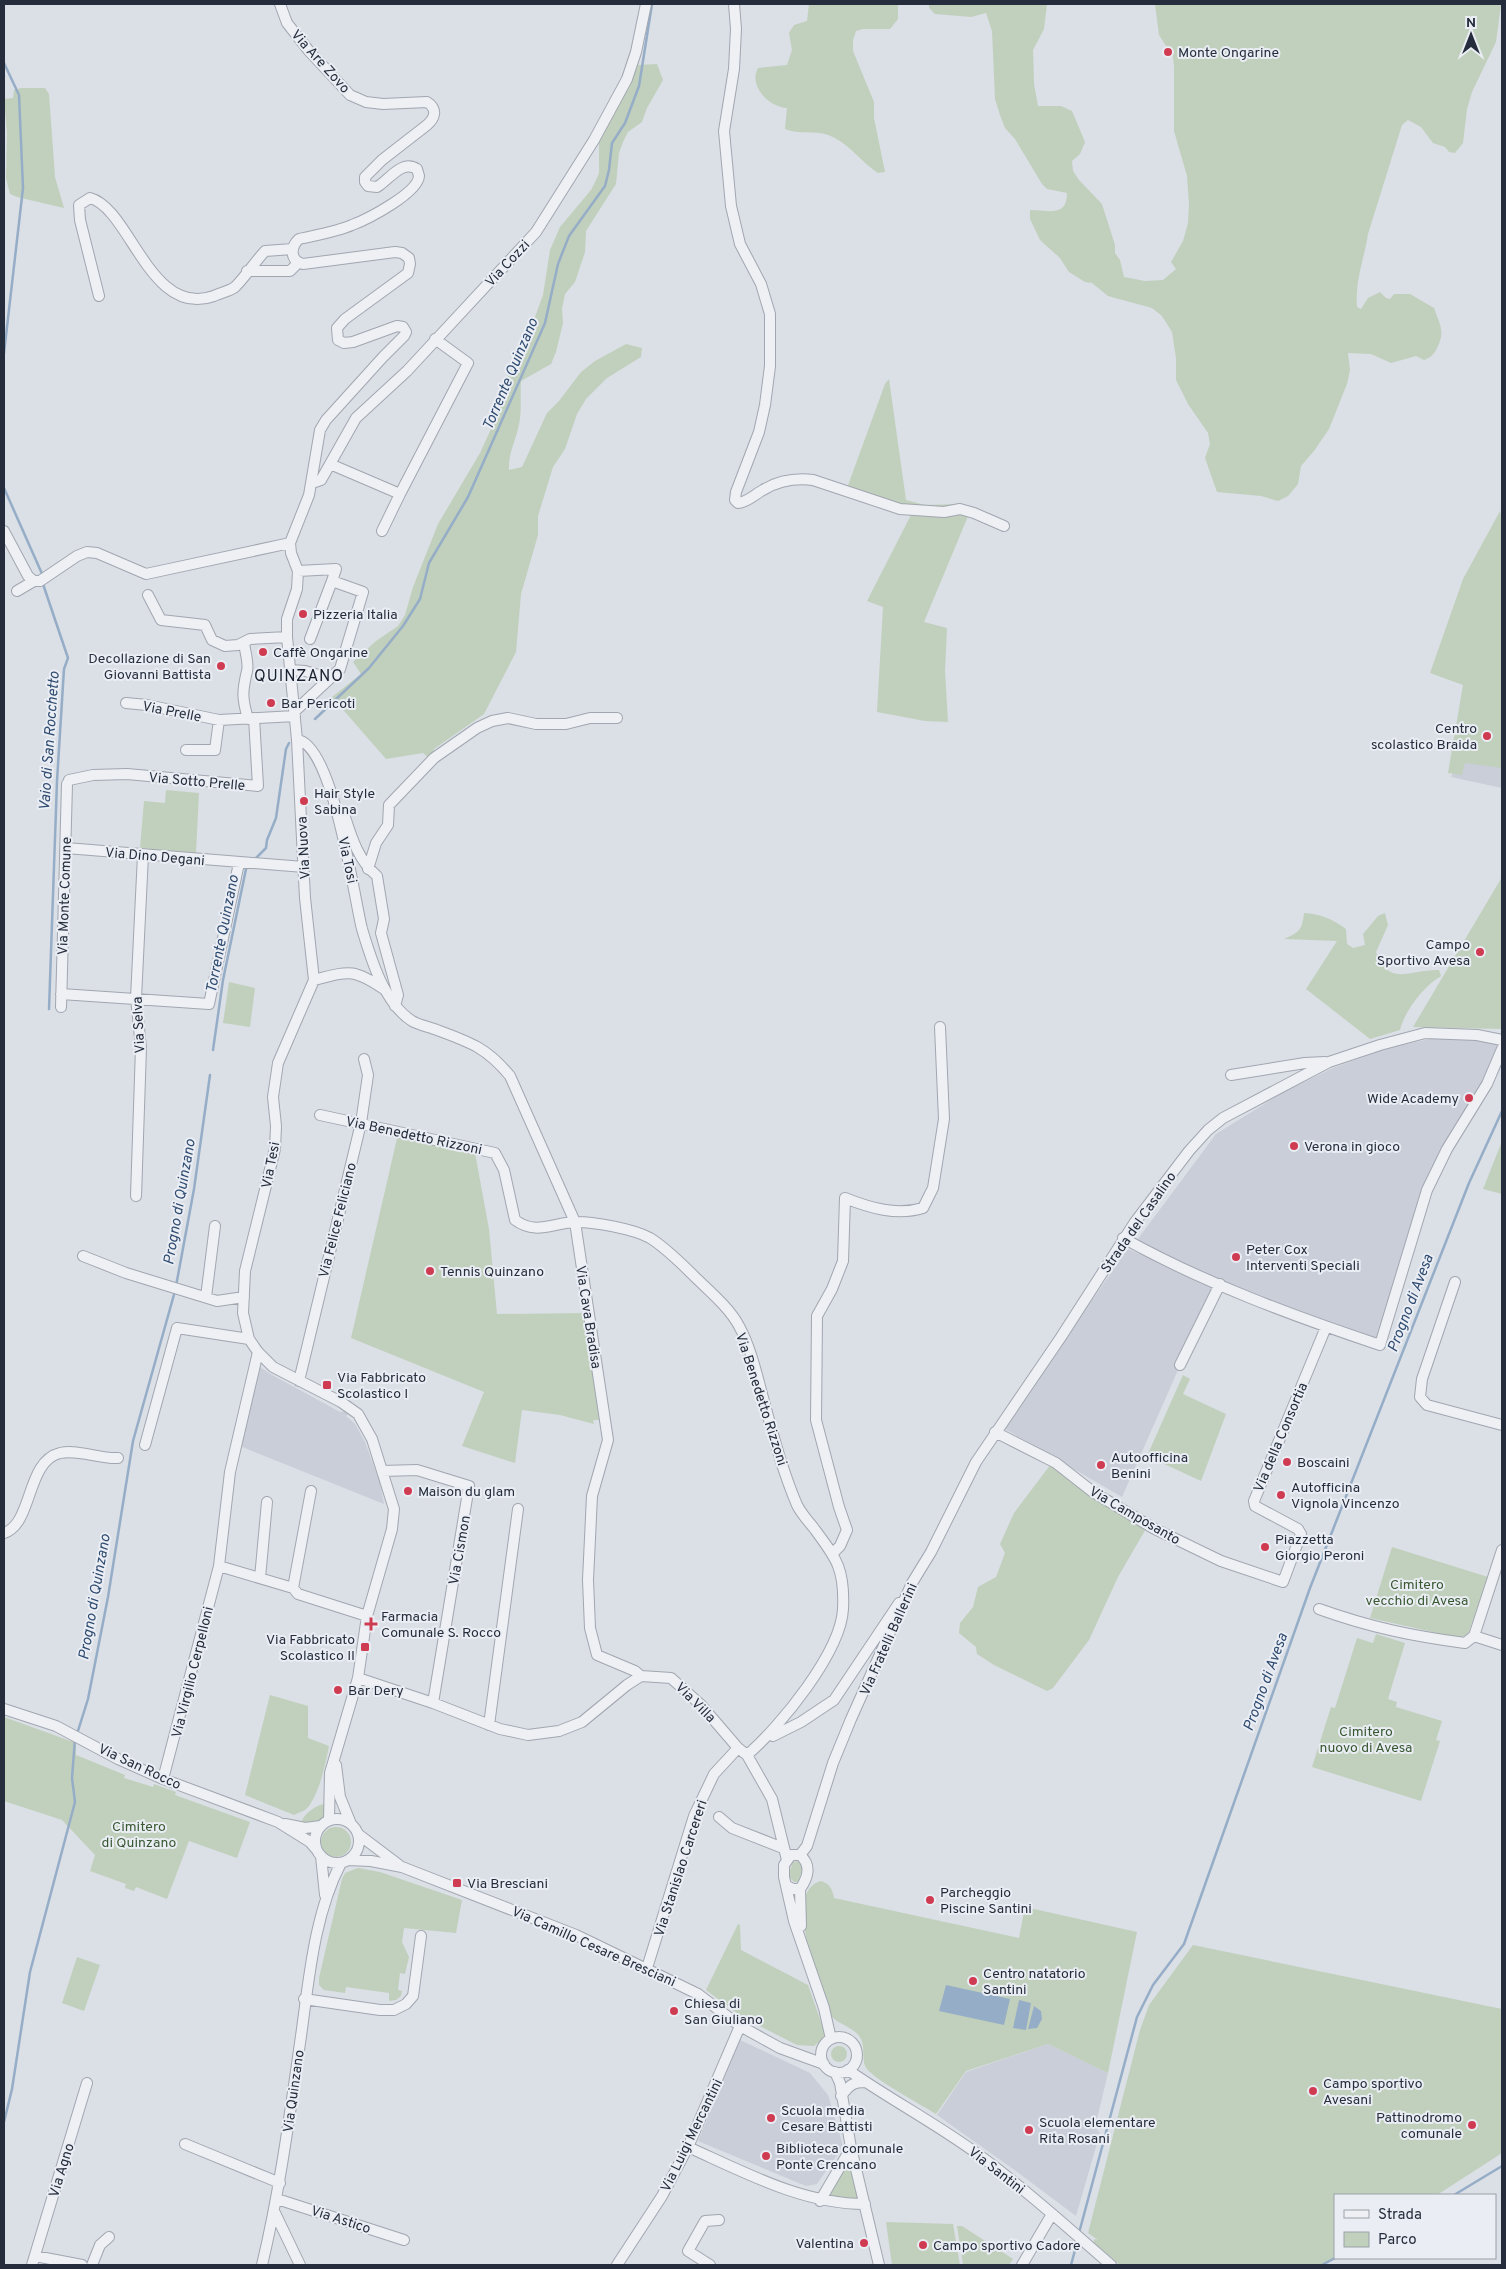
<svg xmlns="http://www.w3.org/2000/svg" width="1506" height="2269" font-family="Overpass,sans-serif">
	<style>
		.built { fill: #c9ced8 }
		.green { fill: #c1d0bc }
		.water { fill: #95adc7 }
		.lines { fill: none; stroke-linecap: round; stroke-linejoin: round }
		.stream { stroke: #95adc7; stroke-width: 2.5 }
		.minor-casing { stroke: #a1a6b0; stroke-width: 12 }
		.minor { stroke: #eef0f4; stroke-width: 10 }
		.poi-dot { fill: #cf3c51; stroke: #eaeef4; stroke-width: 2 }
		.labels { text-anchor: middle; stroke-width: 4; stroke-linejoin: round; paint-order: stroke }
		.poi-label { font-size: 14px; fill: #252d3c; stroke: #eaeef4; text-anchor: start }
		.street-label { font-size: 14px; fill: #252d3c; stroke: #eaeef4 }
		.park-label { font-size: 14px; fill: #395832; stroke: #eaeef4 }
		.water-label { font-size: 15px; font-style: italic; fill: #2f4b70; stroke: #eaeef4 }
		.quarter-label { font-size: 16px; letter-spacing: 1px; fill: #181f2d; stroke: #eaeef4 }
	</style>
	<rect width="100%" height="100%" fill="#dbdfe6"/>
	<!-- built -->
	<path class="built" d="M1492,694L1502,696V788L1451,777Z
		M1430,1039H1477L1502,1045L1429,1192L1379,1341L1245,1291L1135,1243L1216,1134L1282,1093L1333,1068L1388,1048Z
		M1128,1249L1215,1286L1122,1497L1005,1429L1056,1351Z
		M254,1363L272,1375L340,1412L353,1410L346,1416L355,1424L365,1442L380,1483L384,1504L240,1446Z
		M740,2040L810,2073L828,2095L843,2146L817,2184L806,2186L698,2141Z
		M1048,2044L1108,2073L1095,2127L1100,2133L1076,2216L1016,2171L937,2115L966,2072Z"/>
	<!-- green -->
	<path class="green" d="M809,4H898V19L890,29H863L856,31L853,40V51L874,102V118L885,172L878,173C861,162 848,142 828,135C814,130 799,135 785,129L787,108C769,107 748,86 758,68L787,65L792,50L789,33L794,25L807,21Z
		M929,4H1047L1044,29L1033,50L1034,84L1038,106H1061L1072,111L1085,142L1080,154L1072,161L1073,171L1079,180L1102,204L1115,245V253L1120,260L1124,277L1145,281L1163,280L1176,269L1171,262L1183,241L1188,223L1189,204L1187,176L1174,131V67L1173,57L1159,35L1155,4H1501L1496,42L1472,92L1467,109L1463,143L1455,153L1449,152L1445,147L1433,143L1421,127L1408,120L1402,125L1368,234C1364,260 1355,280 1357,307L1361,309L1368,298L1380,292L1386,298L1390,299L1394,294H1410L1434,308C1440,325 1446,332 1436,350C1433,355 1430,358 1424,360L1416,356L1391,363L1371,354L1348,353L1350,370L1347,384L1329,429L1314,451L1301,466L1298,484L1288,496L1278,501L1261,496L1217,492L1205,458L1210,444L1208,433L1188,404L1176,380V358L1172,332L1162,316L1152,308L1108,296L1092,283L1085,282L1069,272L1060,258L1040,240L1030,219V210C1047,210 1067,218 1067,193L1047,189L1042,184L1015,139L1005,128L1000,115L995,99L992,31L986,13L971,17L935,14L929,8Z
		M657,64L663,80L647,108L642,122L628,132L623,142L619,153L616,184L586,231L585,252L575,282L565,294L562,309L563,323L556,352L551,364L521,381C520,395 522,411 519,424C516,441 508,453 509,470L522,467L547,413L559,401L581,372L595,361L626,344L642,348L641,357L607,378L586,399L577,414L565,449L553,467L538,516V535L521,594L516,652L484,714L434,749L431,760L423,753L386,759L332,697L361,674L353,662L376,641L398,626L405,615L413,587L438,524L480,453L496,418L507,379L528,336L543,295L550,250L560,227L591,190L597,178L599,173V142L628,87L638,65Z
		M21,88H45L49,94L55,177L64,208L17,197L10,194L6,178L7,133L4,99L13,98L14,90Z
		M889,379L906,500L925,505L960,504L971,509L924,622L947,628L945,671L948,722L925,721L877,712L883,607L867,601L913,511L847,488L885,384Z
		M1500,511L1502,520V768L1465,763L1462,775L1448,773L1463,685L1430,673L1463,579Z
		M166,790L199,793L196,853L140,848L144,801L165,803Z
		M1502,877V1029L1413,1027Z
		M1304,913C1320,914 1333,919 1346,929L1347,944L1353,948L1365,945L1363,934L1378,916L1385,913L1388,925L1376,952C1389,988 1410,969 1439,970L1441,976C1424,986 1405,1010 1400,1030L1370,1039L1306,989L1337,941L1284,939C1300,932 1302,930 1304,913Z
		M229,982L255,988L250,1027L223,1023Z
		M398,1134L475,1153L489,1229L497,1314L585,1313L599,1420H593L594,1424L560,1415L522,1410L515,1463L462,1446L484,1392L351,1338Z
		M1502,1141V1194L1483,1189Z
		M1183,1375L1190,1379L1183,1394L1226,1414L1201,1481L1147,1456Z
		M1051,1464L1147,1527L1118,1577L1089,1640L1053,1688L1047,1691L994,1665L977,1654L976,1647L959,1633L960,1623L973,1607L978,1587L996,1577L1005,1553L1000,1544L1014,1513Z
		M1392,1547L1488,1577L1468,1634L1460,1638L1370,1618Z
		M1376,1634L1405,1643L1388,1699L1397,1702L1396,1707L1442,1721L1436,1740L1440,1741L1421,1801L1312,1767L1331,1707L1335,1708L1357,1638L1373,1643Z
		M270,1695L308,1706V1738L329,1746C326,1762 318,1800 305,1810C302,1812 297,1813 294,1815L245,1795Z
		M4,1717L76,1743V1755L125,1775L124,1778L153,1787L154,1784L176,1792L175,1795L250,1822L237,1858L189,1841L167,1899L136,1887L134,1891L125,1888L126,1884L90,1871L95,1855L62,1820L4,1801Z
		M327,1803C325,1824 320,1822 301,1824C303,1813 317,1805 327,1803Z
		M321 1842a15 15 0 1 1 30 0a15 15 0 1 1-30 0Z
		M798,1861L803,1865L799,1882H794L790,1878V1870L793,1862Z
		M358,1868L380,1872L462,1900L456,1933L404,1928L402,1942L409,1957L405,1974L400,1973L398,1990L402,1991L401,1996L396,2000L389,2001V1993L346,1987L345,1993L324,1990L319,1985V1978L342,1879L345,1873Z
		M821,1881C830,1884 832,1888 834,1898L1019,1938L1025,1907L1137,1932L1108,2073L1048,2044L966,2071L936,2114C924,2106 869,2077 865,2066C862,2058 865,2047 861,2039C856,2028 839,2025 831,2016C822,1989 780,1892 821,1881Z
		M738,1924L740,1925L741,1950L808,1985L826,2036L814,2046L797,2045L742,2017L706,1990Z
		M1193,1945L1502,2009V2153L1437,2195H1335V2258L1322,2265H1120L1093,2242L1095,2239L1098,2240L1088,2233L1140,2030L1149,2005Z
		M77,1957L100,1965L84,2011L62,2003Z
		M831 2054a8 8 0 1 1 16 0a8 8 0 1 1-16 0Z
		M849,2156L859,2199L842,2198L826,2194Z
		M886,2222L953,2224L960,2265H892Z
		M957,2226H962L1013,2259L1009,2265H963Z"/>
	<!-- water -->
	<path class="water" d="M946,1985L1010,1999L1004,2025L939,2011Z
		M1019,2000L1031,2003L1026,2030L1013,2028Z
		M1034,2006L1041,2011L1042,2019L1037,2028L1028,2029Z"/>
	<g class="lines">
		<!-- stream -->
		<path class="stream" d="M4,63L19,95L23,188L4,353
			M4,488L43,576
			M43,584L68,658L64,669L57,781L49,1009
			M315,719L369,668L403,626L420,599L429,563L468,497L545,323L558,264L569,236L605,186L609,170L612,143L625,123L639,86L652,4
			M254,860L266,848L267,840L276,818L286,749L289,743
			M213,1050L223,980L246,869L249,866
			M176,1286L194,1189L210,1075
			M77,1734L88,1699L108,1597L133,1441L175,1291
			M4,2122L12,2089L30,1972L75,1802L72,1778L75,1739
			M1454,2195L1502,2166
			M1079,2233L1137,2017L1153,1985L1184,1944L1310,1588L1469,1183L1502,1111
			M1071,2265L1078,2239
			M1322,2265L1335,2258"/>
		<defs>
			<path id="minor" d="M280,4L287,23L309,51L350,95L366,102L383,104L427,102C438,109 435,118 427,125L382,160L365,177V182L368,186L377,187C389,180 402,159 417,169L419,176C418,193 368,219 352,225C336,232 316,235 299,239C290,247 290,261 303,264L395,252L402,253L409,258L410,264L408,273L345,319L337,328L338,340L344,343L353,342L397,326L403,327L406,332L404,336L383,357L326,420L320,430L309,495L290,543L291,553L298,571L297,589L287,619V637L297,740L305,898L314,980L278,1063L273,1097L276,1126L275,1149L245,1271L243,1313L249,1339L258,1352L273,1367L341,1402L358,1414L372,1439L394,1509L392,1529L367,1616L358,1678L330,1773L329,1820
				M734,4L736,29L734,69L724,131L731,206L740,244L761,284L770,314V366L765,405L759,432L736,492L735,500L738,503C748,502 755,494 763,490C778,481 796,478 813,480L900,509L944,512L960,509L974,513L1004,526
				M247,271H290L298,263
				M99,296L80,220L79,205L90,198C130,208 150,319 214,296C220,293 230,291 235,287C245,277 255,262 265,251L293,249
				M330,464L400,494L468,363L435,339
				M312,483L321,480L356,418L407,371L536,232L594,140L627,79L636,52L646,4
				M4,531L28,576L34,581
				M382,531L400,494
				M298,571L336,569L332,581
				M17,591L34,581H40L77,556L87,552L97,553L146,574L290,543
				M148,595L161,620L205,625L212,640L225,646L238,645L250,639L287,637
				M244,643C245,651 249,664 247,671C242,692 242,698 248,719
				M290,670L305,671L329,678
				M126,703L147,705L219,720L295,716
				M295,711L340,669L363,592L332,581L310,639
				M297,740C333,743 354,898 362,929C371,959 384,1003 412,1021C419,1025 429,1027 437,1030C470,1042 487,1048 510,1076L575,1222L608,1440L592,1496L588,1580L590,1628L597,1655L635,1671L641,1676
				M186,750H215L219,720
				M69,780L93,775L127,774L258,786L254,718
				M345,817C352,839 359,861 377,876L384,919L381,933L398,995L395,1006
				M66,848L304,867
				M368,869L376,843L388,825L389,805L434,758L477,728L492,721L508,718L536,724H566L590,718H617
				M314,980C349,971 353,968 384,989
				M61,994L209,1004L239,863
				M61,1007L67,784
				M1231,1075L1305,1063L1325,1062
				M320,1115L495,1153L504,1170L515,1220C537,1236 553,1222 577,1222C595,1222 634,1229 650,1238C666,1248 680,1262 693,1275C708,1290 729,1307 739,1326C750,1346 756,1371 762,1394C772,1431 782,1470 797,1505C801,1513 807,1520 813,1527C836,1558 845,1568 843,1609C841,1652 780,1727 747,1755
				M136,1196L141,1048L136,998L143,855
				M1123,1238C1204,1283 1293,1316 1380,1345L1427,1190L1447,1149L1487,1084L1502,1049
				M83,1256L126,1273L217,1301L244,1297
				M1455,1282L1422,1379L1420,1397L1427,1405L1502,1425
				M206,1297L215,1226
				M1180,1365L1220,1284
				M299,1381L361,1123L368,1075L364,1059
				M995,1432L1056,1463L1093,1492L1153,1528L1221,1561L1283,1582L1301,1534L1298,1529L1255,1506L1254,1501L1326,1327
				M145,1445L177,1328L249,1339
				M382,1471L417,1470L469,1486L433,1703
				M4,1533C33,1524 26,1461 60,1453C79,1449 99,1459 118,1458
				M833,1553L840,1546L847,1530L839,1507L816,1420L817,1316L832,1289L843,1261L845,1198C870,1208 897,1216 923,1208L933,1188L944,1119L940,1027
				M219,1566L293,1588L298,1594L367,1616
				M260,1578L267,1502
				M293,1588L311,1491
				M1319,1609C1369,1627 1412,1636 1465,1643L1474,1636
				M1474,1636L1502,1550
				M1474,1636L1502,1645
				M358,1678L433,1703L500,1729L528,1735L559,1731L582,1722L627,1685L641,1676L671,1678L701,1705L738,1748L747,1755L772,1799L787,1860
				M4,1709L56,1726L118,1759L163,1779L278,1822L310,1842L316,1849
				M489,1725L518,1509
				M773,1736L801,1722L834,1700L899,1603
				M336,1765L340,1797L351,1824
				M163,1779L219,1566L230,1472L258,1352
				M719,1817L732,1828L783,1848
				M315 1841a22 22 0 1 1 44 0a22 22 0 1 1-44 0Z
				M285,1824L305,1828L321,1826
				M358,1834L399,1865
				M800,1855L807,1846L833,1763L851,1719L912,1583L931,1552L976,1462L1061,1337L1135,1222L1189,1151L1208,1130L1223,1118L1329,1062L1380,1045L1425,1033L1477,1035L1502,1040
				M321,1856L325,1895
				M348,1860L371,1861L402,1867L576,1935L698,1994L740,2026L780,2048L824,2064
				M787,1886L793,1889H800C808,1878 812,1865 800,1855H791L784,1865V1877L794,1921L824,2008L831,2039
				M800,1889L801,1926
				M647,1968L694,1816L714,1774L738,1748
				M304,1999L380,2010H394L406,2004L413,1996L421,1936
				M821 2055a18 18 0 1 1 36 0a18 18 0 1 1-36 0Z
				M848,2070C891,2100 937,2124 979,2155C1026,2189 1068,2228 1111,2265
				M835,2072L840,2083L851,2148L879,2265
				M841,2096C849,2086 852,2082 865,2082
				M185,2144L280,2183
				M688,2147C744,2172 802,2204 865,2204
				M277,2199L404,2240
				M820,2201L851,2148
				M275,2213L300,2265
				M35,2256L82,2265
				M32,2265L87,2083
				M92,2265L100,2245L109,2237
				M262,2265C280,2190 290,2113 301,2036C309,1979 314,1915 341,1863
				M617,2265L662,2196L688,2147L740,2026
				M710,2265L688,2251L705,2221L719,2220
				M1022,2265L1052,2214"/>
		</defs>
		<!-- minor casing -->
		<use href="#minor" class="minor-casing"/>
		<!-- minor -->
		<use href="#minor" class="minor"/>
	</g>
	<!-- markers -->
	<g class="poi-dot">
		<circle cx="1168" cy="52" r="5"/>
		<circle cx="303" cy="614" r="5"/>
		<circle cx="263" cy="652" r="5"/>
		<circle cx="221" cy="666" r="5"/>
		<circle cx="271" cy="703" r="5"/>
		<circle cx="1487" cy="736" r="5"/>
		<circle cx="304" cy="801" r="5"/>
		<circle cx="1480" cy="952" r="5"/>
		<circle cx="1469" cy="1098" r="5"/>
		<circle cx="1294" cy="1146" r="5"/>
		<circle cx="1236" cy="1257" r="5"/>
		<circle cx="430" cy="1271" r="5"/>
		<rect x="322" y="1380" width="10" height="10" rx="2.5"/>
		<circle cx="1287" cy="1462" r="5"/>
		<circle cx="1101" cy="1465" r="5"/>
		<circle cx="408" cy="1491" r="5"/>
		<circle cx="1281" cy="1495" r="5"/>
		<circle cx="1265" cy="1547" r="5"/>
		<path d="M368.5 1616.5h5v5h5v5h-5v5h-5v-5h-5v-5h5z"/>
		<rect x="360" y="1642" width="10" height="10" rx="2.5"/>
		<circle cx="338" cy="1690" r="5"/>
		<rect x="452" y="1878" width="10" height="10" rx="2.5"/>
		<circle cx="930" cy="1900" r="5"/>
		<circle cx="973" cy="1981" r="5"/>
		<circle cx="674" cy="2011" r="5"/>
		<circle cx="1313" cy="2091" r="5"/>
		<circle cx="771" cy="2118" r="5"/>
		<circle cx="1472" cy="2125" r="5"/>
		<circle cx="1029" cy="2130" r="5"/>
		<circle cx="766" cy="2156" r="5"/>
		<circle cx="864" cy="2243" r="5"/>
		<circle cx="923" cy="2245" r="5"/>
	</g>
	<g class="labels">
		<!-- poi labels -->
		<g class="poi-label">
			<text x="1178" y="57">Monte Ongarine</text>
			<text x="313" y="619">Pizzeria Italia</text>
			<text x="273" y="657">Caffè Ongarine</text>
			<text x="211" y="663" text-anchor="end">Decollazione di San<tspan x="211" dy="16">Giovanni Battista</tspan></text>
			<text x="281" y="708">Bar Pericoti</text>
			<text x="1477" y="733" text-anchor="end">Centro<tspan x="1477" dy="16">scolastico Braida</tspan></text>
			<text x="314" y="798">Hair Style<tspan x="314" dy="16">Sabina</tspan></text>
			<text x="1470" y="949" text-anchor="end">Campo<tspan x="1470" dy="16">Sportivo Avesa</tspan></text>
			<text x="1459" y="1103" text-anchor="end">Wide Academy</text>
			<text x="1304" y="1151">Verona in gioco</text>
			<text x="1246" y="1254">Peter Cox<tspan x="1246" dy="16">Interventi Speciali</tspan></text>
			<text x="440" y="1276">Tennis Quinzano</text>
			<text x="337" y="1382">Via Fabbricato<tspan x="337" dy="16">Scolastico I</tspan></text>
			<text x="1111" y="1462">Autoofficina<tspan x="1111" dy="16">Benini</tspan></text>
			<text x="1297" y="1467">Boscaini</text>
			<text x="1291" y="1492">Autofficina<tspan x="1291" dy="16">Vignola Vincenzo</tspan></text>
			<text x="418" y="1496">Maison du glam</text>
			<text x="1275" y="1544">Piazzetta<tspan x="1275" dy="16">Giorgio Peroni</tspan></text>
			<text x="381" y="1621">Farmacia<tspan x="381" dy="16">Comunale S. Rocco</tspan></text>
			<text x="355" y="1644" text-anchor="end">Via Fabbricato<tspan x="355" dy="16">Scolastico II</tspan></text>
			<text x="348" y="1695">Bar Dery</text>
			<text x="467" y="1888">Via Bresciani</text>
			<text x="940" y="1897">Parcheggio<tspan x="940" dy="16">Piscine Santini</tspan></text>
			<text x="983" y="1978">Centro natatorio<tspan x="983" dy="16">Santini</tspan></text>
			<text x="684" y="2008">Chiesa di<tspan x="684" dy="16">San Giuliano</tspan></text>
			<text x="1323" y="2088">Campo sportivo<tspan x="1323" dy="16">Avesani</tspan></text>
			<text x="781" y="2115">Scuola media<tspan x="781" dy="16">Cesare Battisti</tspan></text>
			<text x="1462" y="2122" text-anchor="end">Pattinodromo<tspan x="1462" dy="16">comunale</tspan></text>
			<text x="1039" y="2127">Scuola elementare<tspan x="1039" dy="16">Rita Rosani</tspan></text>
			<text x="776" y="2153">Biblioteca comunale<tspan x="776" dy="16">Ponte Crencano</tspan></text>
			<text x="854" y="2248" text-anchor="end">Valentina</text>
			<text x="933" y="2250">Campo sportivo Cadore</text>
		</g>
		<!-- street labels -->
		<g class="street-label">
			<text transform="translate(321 61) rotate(48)" y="5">Via Are Zovo</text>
			<text transform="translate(507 263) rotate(-47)" y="5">Via Cozzi</text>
			<text transform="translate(172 711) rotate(11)" y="5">Via Prelle</text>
			<text transform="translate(197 781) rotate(5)" y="5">Via Sotto Prelle</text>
			<text transform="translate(303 848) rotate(-93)" y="5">Via Nuova</text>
			<text transform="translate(155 856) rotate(5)" y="5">Via Dino Degani</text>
			<text transform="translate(348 860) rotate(78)" y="5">Via Tosi</text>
			<text transform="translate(64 896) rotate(-88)" y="5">Via Monte Comune</text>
			<text transform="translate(138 1025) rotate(-93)" y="5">Via Selva</text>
			<text transform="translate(414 1135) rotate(12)" y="5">Via Benedetto Rizzoni</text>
			<text transform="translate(270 1165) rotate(-79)" y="5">Via Tesi</text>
			<text transform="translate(337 1220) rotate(-76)" y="5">Via Felice Feliciano</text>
			<text transform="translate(1138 1222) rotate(-55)" y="5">Strada del Casalino</text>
			<text transform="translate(589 1317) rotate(81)" y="5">Via Cava Bradisa</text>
			<text transform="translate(762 1399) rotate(72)" y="5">Via Benedetto Rizzoni</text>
			<text transform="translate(1280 1437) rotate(-67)" y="5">Via della Consortia</text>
			<text transform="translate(1135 1515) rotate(30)" y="5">Via Camposanto</text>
			<text transform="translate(459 1550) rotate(-80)" y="5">Via Cismon</text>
			<text transform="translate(888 1639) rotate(-66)" y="5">Via Fratelli Ballerini</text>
			<text transform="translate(192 1672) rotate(-76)" y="5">Via Virgilio Cerpelloni</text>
			<text transform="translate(696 1702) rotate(45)" y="5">Via Villa</text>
			<text transform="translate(140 1766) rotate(25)" y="5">Via San Rocco</text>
			<text transform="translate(680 1868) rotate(-72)" y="5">Via Stanislao Carcereri</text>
			<text transform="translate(594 1946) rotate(24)" y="5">Via Camillo Cesare Bresciani</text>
			<text transform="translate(293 2091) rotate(-82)" y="5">Via Quinzano</text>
			<text transform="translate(691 2135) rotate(-64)" y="5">Via Luigi Mercantini</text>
			<text transform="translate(61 2170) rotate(-73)" y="5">Via Agno</text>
			<text transform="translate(997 2170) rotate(38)" y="5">Via Santini</text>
			<text transform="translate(341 2219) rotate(18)" y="5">Via Astico</text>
		</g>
		<!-- park labels -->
		<g class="park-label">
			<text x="1417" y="1589">Cimitero<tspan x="1417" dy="16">vecchio di Avesa</tspan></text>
			<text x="1366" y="1736">Cimitero<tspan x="1366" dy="16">nuovo di Avesa</tspan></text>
			<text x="139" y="1831">Cimitero<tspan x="139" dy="16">di Quinzano</tspan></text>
		</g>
		<!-- water labels -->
		<g class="water-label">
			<text transform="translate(510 374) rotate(-67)" y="5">Torrente Quinzano</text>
			<text transform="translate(49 741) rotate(-86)" y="5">Vaio di San Rocchetto</text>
			<text transform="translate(222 934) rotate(-79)" y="5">Torrente Quinzano</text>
			<text transform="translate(179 1202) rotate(-80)" y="5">Progno di Quinzano</text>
			<text transform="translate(1410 1303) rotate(-69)" y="5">Progno di Avesa</text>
			<text transform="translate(94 1597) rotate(-80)" y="5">Progno di Quinzano</text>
			<text transform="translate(1265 1682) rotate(-70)" y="5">Progno di Avesa</text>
		</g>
		<!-- quarter labels -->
		<g class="quarter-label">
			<text x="299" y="681">QUINZANO</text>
		</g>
	</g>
	<!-- border -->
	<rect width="1506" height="2269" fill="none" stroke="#252d3c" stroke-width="10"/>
	<!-- legend -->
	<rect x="1334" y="2194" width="162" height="65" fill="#eaeef4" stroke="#9ba1aa"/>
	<rect x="1344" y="2210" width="25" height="8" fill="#eef0f4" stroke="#9ba1aa"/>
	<text x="1378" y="2219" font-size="15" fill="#252d3c">Strada</text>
	<rect x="1344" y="2232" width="25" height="15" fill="#c1d0bc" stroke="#9ba1aa"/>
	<text x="1378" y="2244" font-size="15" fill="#252d3c">Parco</text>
	<!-- north arrow -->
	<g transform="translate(1471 35)" stroke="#eaeef4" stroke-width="4" paint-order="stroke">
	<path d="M0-4L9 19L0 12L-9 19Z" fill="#252d3c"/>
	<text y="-8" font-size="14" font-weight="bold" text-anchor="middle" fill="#252d3c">N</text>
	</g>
</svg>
